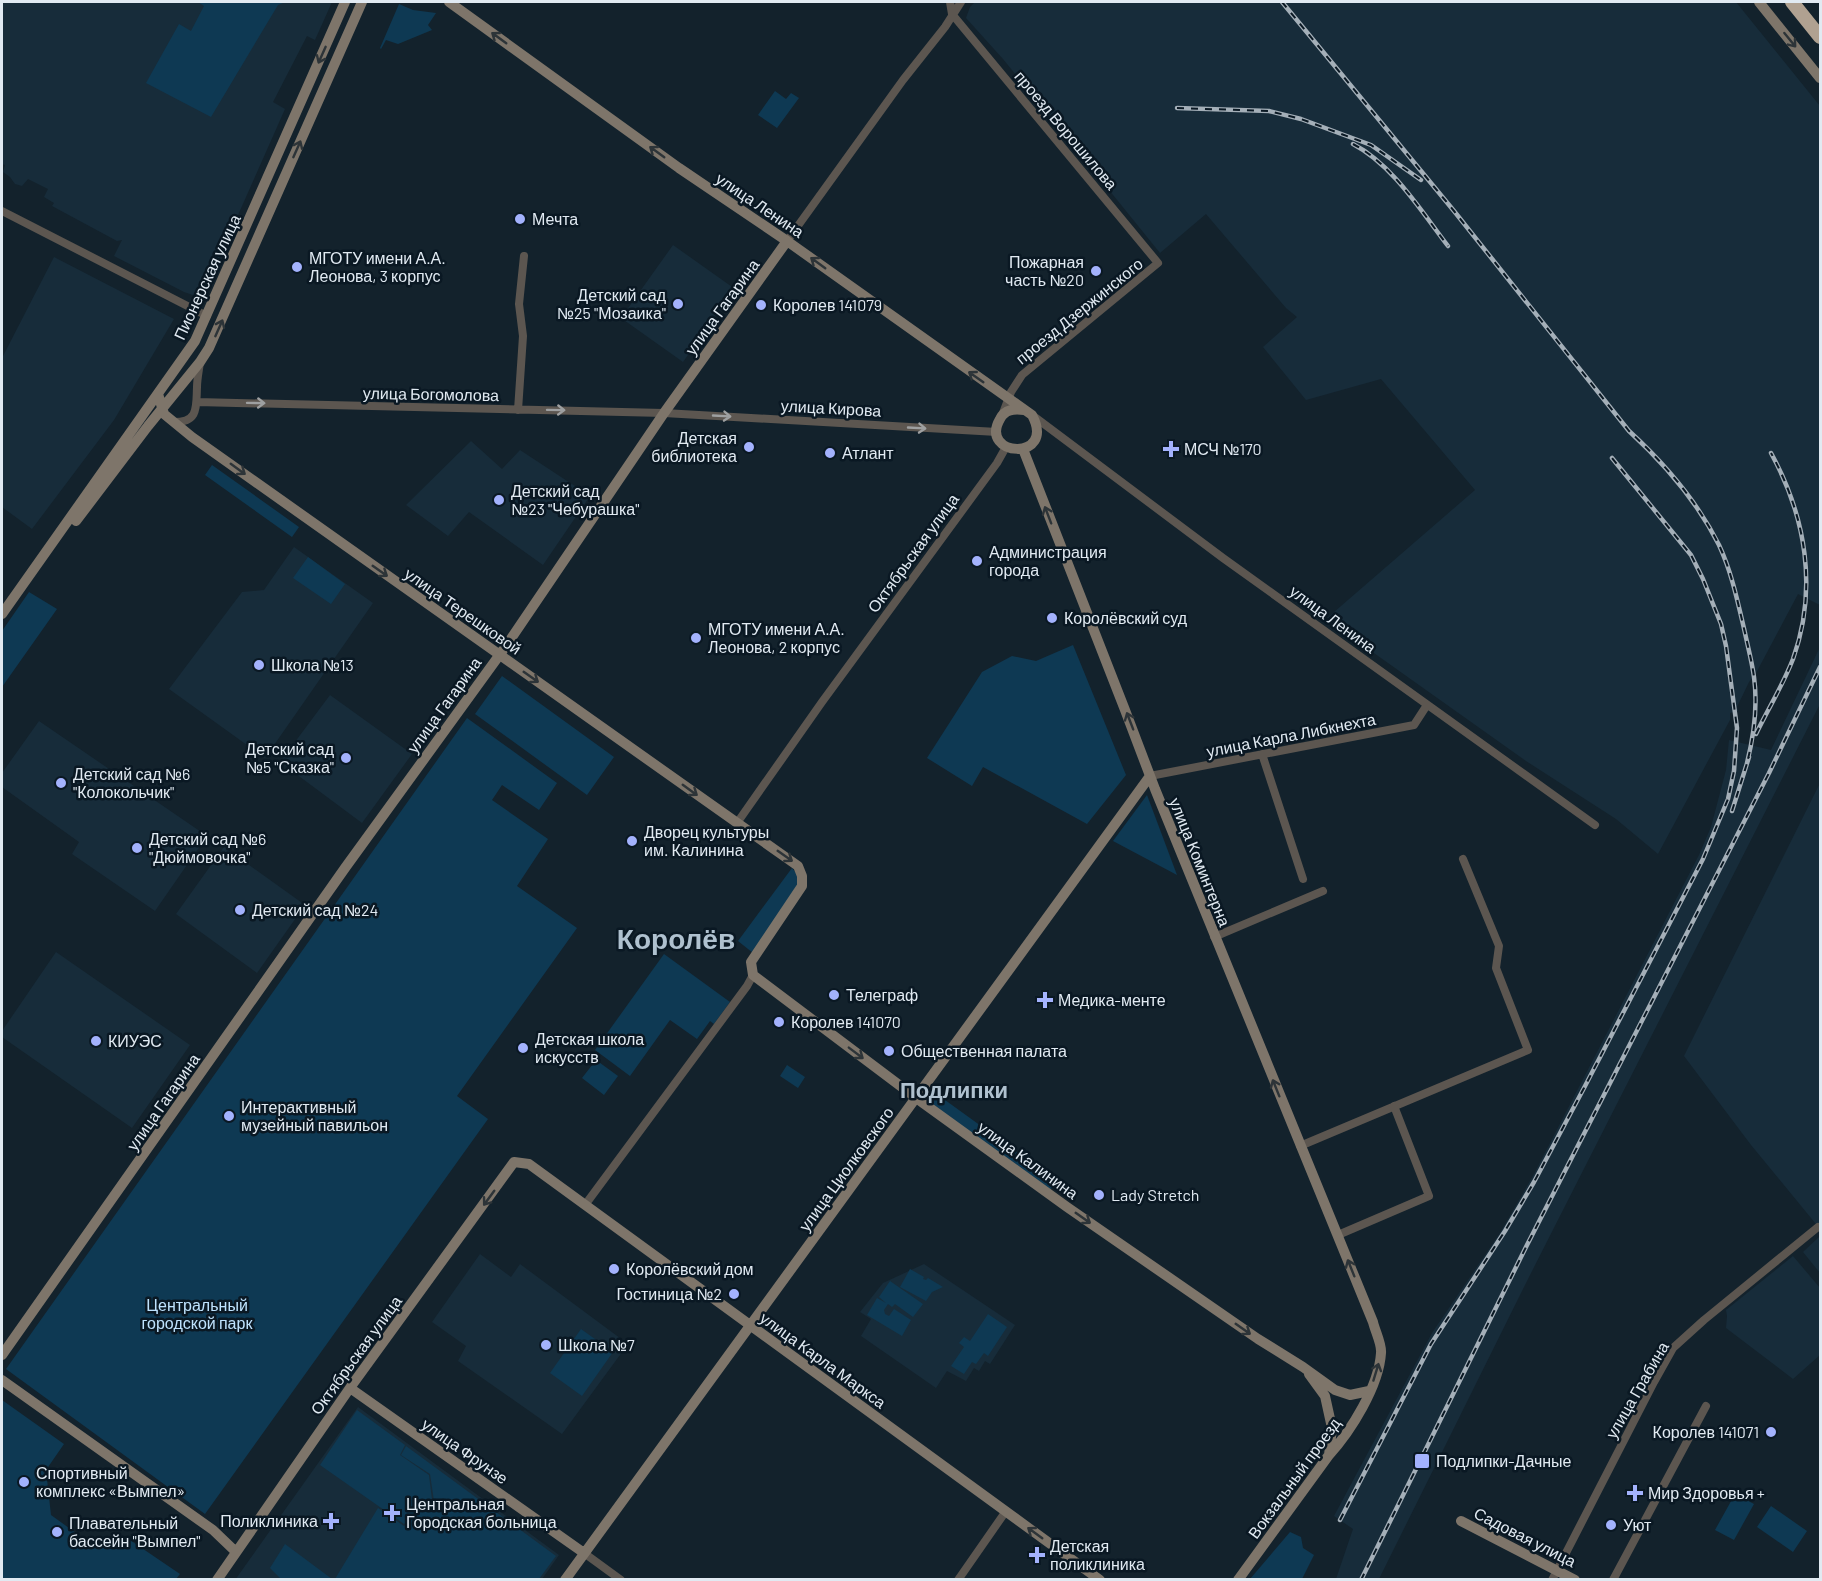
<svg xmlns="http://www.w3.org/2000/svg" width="1822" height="1581" font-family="Barlow,sans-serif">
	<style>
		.built { fill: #172c3a }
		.green { fill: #0e3953 }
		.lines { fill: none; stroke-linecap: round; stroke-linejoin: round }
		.street { stroke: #5c5650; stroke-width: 8 }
		.secondary { stroke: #7e756a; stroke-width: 10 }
		.highway { stroke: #b0a191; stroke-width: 14 }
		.rail-casing { stroke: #a4afb8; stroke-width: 4.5 }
		.rail { stroke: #0a1823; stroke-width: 2; stroke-dasharray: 7; stroke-linecap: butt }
		.oneway { stroke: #2d3438 }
		.oneway2 { stroke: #9ea0a1 }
		.poi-dot { fill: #a3b2fd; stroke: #0a1823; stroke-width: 2 }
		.labels { text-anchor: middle; stroke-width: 5; stroke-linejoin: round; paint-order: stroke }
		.street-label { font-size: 16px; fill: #e1eaf2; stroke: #0a1823 }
		.poi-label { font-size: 16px; fill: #e1eaf2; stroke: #0a1823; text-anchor: start }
		.park-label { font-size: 16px; fill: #bfe3fe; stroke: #0a1823 }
		.district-label { font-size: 22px; font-weight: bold; fill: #afc1cf; stroke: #0a1823 }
		.town-label { font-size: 28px; font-weight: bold; fill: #afc1cf; stroke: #0a1823 }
	</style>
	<rect width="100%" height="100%" fill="#13222c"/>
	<!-- built -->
	<path class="built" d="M2,2H332L315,40L307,36L273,102L285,109L207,285L201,292L193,295L184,292L114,256L122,240L117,241L52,206L54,203L44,197L48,189L28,179L22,186L15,184L10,177L3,172L5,165L2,164Z
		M975,2H1736L1820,106V605L1798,594L1755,675L1749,682L1737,707L1738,711L1730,713V720L1658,854L1616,819L1526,761L1326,619L1475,490L1381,379L1306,400L1263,347L1297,317L1286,308L1206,214L1160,253L1003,59L966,18L970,7Z
		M673,245L735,289L683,362L621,318Z
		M54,257L174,319L114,420L32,529L2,507V358Z
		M471,441L502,469L520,450L590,496L543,565L469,512L448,536L406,505Z
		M294,547L373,603L265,758L169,689L242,592L264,590Z
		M1820,647V704L1529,1277L1379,1579H1336L1353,1529L1334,1516L1432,1333L1500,1233L1534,1174L1699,855L1711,827L1726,770L1729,740L1771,750Z
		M330,695L412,754L362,823L280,762Z
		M39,721L207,836L155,911L72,854L79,842L2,787V773Z
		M1820,783V1229L1751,1145L1684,1056Z
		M224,847L305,905L257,973L176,914Z
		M56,952L190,1045L132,1128L2,1037V1031Z
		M1820,1236V1273L1803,1252Z
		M480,1254L511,1277L520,1264L628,1344L562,1434L458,1361L466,1346L432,1322Z
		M1793,1256L1820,1288V1355L1793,1379L1726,1328L1727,1316L1726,1310Z
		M924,1264L1015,1325L990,1364L985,1361L979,1371L974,1368L966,1381L947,1371L936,1388L861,1336L871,1319L860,1312L883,1283Z
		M358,1407L559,1555L542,1579L235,1580Z"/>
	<!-- green -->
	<path class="green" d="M198,2H285L278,5L211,117L146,83L179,24L191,31L204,6Z
		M399,4L413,10L436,13L428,25L432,30L398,44L386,40L381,49L380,48Z
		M775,91L786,99L791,93L799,98L777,128L758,115Z
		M212,465L299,527L292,537L205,475Z
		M308,557L345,584L331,604L293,578Z
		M29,592L57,609L2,687V631Z
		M1073,645L1126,775L1087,824L983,767L972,786L927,758L982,672L1012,656L1036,661Z
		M502,676L614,757L587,795L475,714Z
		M467,718L557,783L539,810L502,785L492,800L548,839L517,886L577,928L457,1096L488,1119L205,1514L6,1369Z
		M1147,795L1177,875L1113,841Z
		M792,868L797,874L798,885L753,953L738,941Z
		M664,954L730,1002L714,1024L710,1021L697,1039L670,1020L630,1076L595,1050Z
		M596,1060L618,1076L604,1095L582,1078Z
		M787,1065L805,1077L798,1088L780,1076Z
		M934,1092L1057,1181L1050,1190L927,1102Z
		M910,1269L924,1277L923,1279L926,1280L928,1278L943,1287L932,1292L926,1301L900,1287Z
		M890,1281L923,1304L913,1317L895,1304L892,1307L888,1304L884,1310L885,1314L889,1316L894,1309L911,1320L902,1336L867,1315L877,1298L886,1303L879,1297Z
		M988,1314L1007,1327L988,1356L984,1353L976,1364L972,1362L964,1374L951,1366L964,1347L959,1343L964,1337L970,1341Z
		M581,1329L613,1352L582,1396L550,1373Z
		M2,1400L64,1444L46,1470L51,1515L98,1549L127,1538L180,1574L176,1579H2Z
		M357,1410L405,1445L400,1455L429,1475L432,1500L404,1524L320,1465Z
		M406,1446L556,1556L539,1579H335L378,1508L404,1526L434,1501L430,1474L401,1455Z
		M1735,1494L1754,1504L1734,1540L1715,1530Z
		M1771,1506L1807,1531L1793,1552L1757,1527Z
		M1290,1532L1301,1537L1303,1548L1314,1555L1302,1579H1250Z
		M285,1544L332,1579H281L270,1568Z"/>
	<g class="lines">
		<!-- street -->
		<path class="street" d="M950,2L952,14L1158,263L1022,375L1011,392L1003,413
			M2,211L207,316
			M787,241L903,80L945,27L961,2
			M197,402L664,413L997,432
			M518,410L523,336L519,304L524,256
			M1032,415L1223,558L1595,825
			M174,422C199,422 196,407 197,387C197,379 199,370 200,362
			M1262,754L1303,879
			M1150,776L1414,725L1427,705
			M737,823L822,702L997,463L1006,447
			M1214,937L1323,891
			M1300,1146L1528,1050L1496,968L1499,946L1463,859
			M585,1205L747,986L753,975
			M1338,1235L1429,1196L1394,1106
			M584,1553L621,1580
			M958,1580L1006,1511
			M1552,1580L1654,1382L1673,1348L1704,1320L1818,1227
			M1613,1580L1706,1406"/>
		<!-- secondary -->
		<path class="secondary" d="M449,2L679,168L787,241L1032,415C1057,462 978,457 1000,419C1005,409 1014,409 1024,410
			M1759,2L1820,78
			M158,394L164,414L192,437L798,866L802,876V886L751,962L753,975L923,1103L1067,1207L1258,1339L1303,1367L1335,1390L1350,1395L1369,1391
			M1023,449L1125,710L1155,789L1373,1322C1375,1331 1382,1344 1381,1353C1379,1386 1351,1431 1329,1455L1238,1580
			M76,521L148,426L200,362L209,348L362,2
			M2,614L195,341L345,2
			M2,1355L345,868L506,646L664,413L787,241
			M1309,1374L1325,1396L1332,1428L1329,1455
			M2,1380L213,1530L236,1552
			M350,1388L584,1553
			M1461,1521L1575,1580
			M217,1580L352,1385L514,1162L529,1164L1100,1580
			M565,1580L1150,776"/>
		<!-- highway -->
		<path class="highway" d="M1792,2L1820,37"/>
		<defs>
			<path id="rail" d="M1282,2L1454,211L1629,431C1665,464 1697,501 1719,545C1732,573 1738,603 1745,633C1748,647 1752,662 1754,677C1758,706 1754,735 1747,763
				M1177,108L1269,111L1301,119L1371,145L1421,180
				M1353,144C1393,165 1421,211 1448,246
				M1756,734C1768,709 1783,685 1793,659C1818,589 1806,517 1771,453
				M1732,811L1749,757
				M1340,1520L1431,1344L1505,1231L1534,1182L1584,1088L1703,859L1728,799L1734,771L1737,728L1726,646L1721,624L1703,579L1691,555L1612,458
				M1361,1580L1527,1245L1769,773L1820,667"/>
		</defs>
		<!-- rail casing -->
		<use href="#rail" class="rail-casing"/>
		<!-- rail -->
		<use href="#rail" class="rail"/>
	</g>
	<!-- one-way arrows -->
	<defs><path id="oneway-shaft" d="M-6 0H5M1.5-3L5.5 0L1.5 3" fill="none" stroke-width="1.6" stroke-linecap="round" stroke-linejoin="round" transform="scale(1.5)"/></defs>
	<g class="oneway">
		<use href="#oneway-shaft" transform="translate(499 38) rotate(-144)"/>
		<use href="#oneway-shaft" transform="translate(1790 40) rotate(51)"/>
		<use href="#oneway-shaft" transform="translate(322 55) rotate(114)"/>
		<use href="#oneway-shaft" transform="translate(297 149) rotate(-66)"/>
		<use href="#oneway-shaft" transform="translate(657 152) rotate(-144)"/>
		<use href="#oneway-shaft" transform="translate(818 263) rotate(-144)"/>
		<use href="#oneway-shaft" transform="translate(219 328) rotate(-66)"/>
		<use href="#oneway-shaft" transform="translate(976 377) rotate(-145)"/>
		<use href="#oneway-shaft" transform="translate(238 469) rotate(36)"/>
		<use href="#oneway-shaft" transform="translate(1048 515) rotate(-111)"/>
		<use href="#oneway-shaft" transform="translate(380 571) rotate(35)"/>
		<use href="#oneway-shaft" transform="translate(531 677) rotate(35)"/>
		<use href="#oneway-shaft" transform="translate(1130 721) rotate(-111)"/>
		<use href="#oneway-shaft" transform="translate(690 790) rotate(36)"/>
		<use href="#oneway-shaft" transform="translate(785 856) rotate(35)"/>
		<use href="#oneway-shaft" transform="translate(856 1053) rotate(37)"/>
		<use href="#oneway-shaft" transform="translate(1276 1088) rotate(-112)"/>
		<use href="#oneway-shaft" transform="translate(489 1198) rotate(126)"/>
		<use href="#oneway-shaft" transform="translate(1083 1218) rotate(35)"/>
		<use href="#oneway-shaft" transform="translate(1351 1268) rotate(-112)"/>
		<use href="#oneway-shaft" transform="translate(1243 1329) rotate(35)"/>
		<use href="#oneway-shaft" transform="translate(1376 1372) rotate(-73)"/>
		<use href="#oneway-shaft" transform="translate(1035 1533) rotate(-144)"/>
	</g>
	<g class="oneway2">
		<use href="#oneway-shaft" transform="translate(256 403) rotate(1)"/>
		<use href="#oneway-shaft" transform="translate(556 410) rotate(1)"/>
		<use href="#oneway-shaft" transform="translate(722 416) rotate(3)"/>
		<use href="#oneway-shaft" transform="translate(917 428) rotate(3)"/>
	</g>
	<!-- markers -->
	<g class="poi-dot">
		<circle cx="520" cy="219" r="6"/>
		<circle cx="297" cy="267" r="6"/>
		<circle cx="1096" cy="271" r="6"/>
		<circle cx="678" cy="304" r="6"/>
		<circle cx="761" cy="305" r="6"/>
		<circle cx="749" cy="447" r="6"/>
		<path d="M1168 440h6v6h6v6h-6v6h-6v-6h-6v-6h6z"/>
		<circle cx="830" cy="453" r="6"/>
		<circle cx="499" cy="500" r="6"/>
		<circle cx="977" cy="561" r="6"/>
		<circle cx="1052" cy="618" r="6"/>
		<circle cx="696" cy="638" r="6"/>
		<circle cx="259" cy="665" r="6"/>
		<circle cx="346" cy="758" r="6"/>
		<circle cx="61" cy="783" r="6"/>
		<circle cx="632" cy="841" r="6"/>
		<circle cx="137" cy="848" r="6"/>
		<circle cx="240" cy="910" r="6"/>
		<circle cx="834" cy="995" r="6"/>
		<path d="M1042 991h6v6h6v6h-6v6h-6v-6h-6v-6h6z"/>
		<circle cx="779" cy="1022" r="6"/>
		<circle cx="96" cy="1041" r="6"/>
		<circle cx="523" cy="1048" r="6"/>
		<circle cx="889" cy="1051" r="6"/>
		<circle cx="229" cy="1116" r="6"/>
		<circle cx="1099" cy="1195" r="6"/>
		<circle cx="614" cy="1269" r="6"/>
		<circle cx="734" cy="1294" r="6"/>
		<circle cx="546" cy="1345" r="6"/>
		<circle cx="1771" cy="1432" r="6"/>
		<rect x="1414" y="1453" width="16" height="16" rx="3"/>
		<circle cx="24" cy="1482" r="6"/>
		<path d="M1632 1484h6v6h6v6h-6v6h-6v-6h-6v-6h6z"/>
		<path d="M389 1504h6v6h6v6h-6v6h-6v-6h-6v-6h6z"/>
		<path d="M328 1512h6v6h6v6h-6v6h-6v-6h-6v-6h6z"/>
		<circle cx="1611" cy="1525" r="6"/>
		<circle cx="57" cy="1532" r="6"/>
		<path d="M1034 1546h6v6h6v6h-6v6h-6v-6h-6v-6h6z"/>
	</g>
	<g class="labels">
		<!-- street labels -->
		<g class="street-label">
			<text transform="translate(1066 130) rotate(50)" y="6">проезд Ворошилова</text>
			<text transform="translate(760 205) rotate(34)" y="6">улица Ленина</text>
			<text transform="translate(207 277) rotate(-65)" y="6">Пионерская улица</text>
			<text transform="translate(722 307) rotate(-54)" y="6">улица Гагарина</text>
			<text transform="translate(1079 311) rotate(-39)" y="6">проезд Дзержинского</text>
			<text transform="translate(431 394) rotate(1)" y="6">улица Богомолова</text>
			<text transform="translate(831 408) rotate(3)" y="6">улица Кирова</text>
			<text transform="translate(913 553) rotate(-54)" y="6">Октябрьская улица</text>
			<text transform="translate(463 611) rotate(35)" y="6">улица Терешковой</text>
			<text transform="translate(1333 619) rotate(36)" y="6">улица Ленина</text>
			<text transform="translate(444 705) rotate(-54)" y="6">улица Гагарина</text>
			<text transform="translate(1291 735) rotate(-11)" y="6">улица Карла Либкнехта</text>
			<text transform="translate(1200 862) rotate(68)" y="6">улица Коминтерна</text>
			<text transform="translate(163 1102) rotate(-55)" y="6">улица Гагарина</text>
			<text transform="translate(1028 1160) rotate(36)" y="6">улица Калинина</text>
			<text transform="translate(846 1169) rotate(-54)" y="6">улица Циолковского</text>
			<text transform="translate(356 1355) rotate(-54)" y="6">Октябрьская улица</text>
			<text transform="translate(823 1360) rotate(36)" y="6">улица Карла Маркса</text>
			<text transform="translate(1637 1390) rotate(-60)" y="6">улица Грабина</text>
			<text transform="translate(465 1451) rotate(35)" y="6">улица Фрунзе</text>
			<text transform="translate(1294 1478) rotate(-54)" y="6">Вокзальный проезд</text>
			<text transform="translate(1525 1537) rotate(27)" y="6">Садовая улица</text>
		</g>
		<!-- poi labels -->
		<g class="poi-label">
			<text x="532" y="225">Мечта</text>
			<text x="309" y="264">МГОТУ имени А.А.<tspan x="309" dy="18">Леонова, 3 корпус</tspan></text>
			<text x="1084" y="268" text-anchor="end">Пожарная<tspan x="1084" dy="18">часть №20</tspan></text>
			<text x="666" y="301" text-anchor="end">Детский сад<tspan x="666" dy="18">№25 "Мозаика"</tspan></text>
			<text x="773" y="311">Королев 141079</text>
			<text x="737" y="444" text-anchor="end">Детская<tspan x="737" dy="18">библиотека</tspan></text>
			<text x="1184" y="455">МСЧ №170</text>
			<text x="842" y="459">Атлант</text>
			<text x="511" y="497">Детский сад<tspan x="511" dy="18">№23 "Чебурашка"</tspan></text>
			<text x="989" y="558">Администрация<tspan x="989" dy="18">города</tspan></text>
			<text x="1064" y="624">Королёвский суд</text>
			<text x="708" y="635">МГОТУ имени А.А.<tspan x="708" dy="18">Леонова, 2 корпус</tspan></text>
			<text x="271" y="671">Школа №13</text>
			<text x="334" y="755" text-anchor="end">Детский сад<tspan x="334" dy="18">№5 "Сказка"</tspan></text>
			<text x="73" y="780">Детский сад №6<tspan x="73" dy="18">"Колокольчик"</tspan></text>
			<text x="644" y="838">Дворец культуры<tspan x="644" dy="18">им. Калинина</tspan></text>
			<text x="149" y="845">Детский сад №6<tspan x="149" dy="18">"Дюймовочка"</tspan></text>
			<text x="252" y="916">Детский сад №24</text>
			<text x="846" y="1001">Телеграф</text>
			<text x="1058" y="1006">Медика-менте</text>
			<text x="791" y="1028">Королев 141070</text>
			<text x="535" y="1045">Детская школа<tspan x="535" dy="18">искусств</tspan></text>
			<text x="108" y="1047">КИУЭС</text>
			<text x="901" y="1057">Общественная палата</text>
			<text x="241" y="1113">Интерактивный<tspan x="241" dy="18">музейный павильон</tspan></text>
			<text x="1111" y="1201">Lady Stretch</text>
			<text x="626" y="1275">Королёвский дом</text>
			<text x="722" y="1300" text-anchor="end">Гостиница №2</text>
			<text x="558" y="1351">Школа №7</text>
			<text x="1759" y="1438" text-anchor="end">Королев 141071</text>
			<text x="1436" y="1467">Подлипки-Дачные</text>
			<text x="36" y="1479">Спортивный<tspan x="36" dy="18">комплекс «Вымпел»</tspan></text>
			<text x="1648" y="1499">Мир Здоровья +</text>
			<text x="406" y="1510">Центральная<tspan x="406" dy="18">Городская больница</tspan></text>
			<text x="318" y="1527" text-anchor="end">Поликлиника</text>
			<text x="69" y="1529">Плавательный<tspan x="69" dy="18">бассейн "Вымпел"</tspan></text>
			<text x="1623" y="1531">Уют</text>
			<text x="1050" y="1552">Детская<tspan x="1050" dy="18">поликлиника</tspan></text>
		</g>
		<!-- park labels -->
		<g class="park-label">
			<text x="197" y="1311">Центральный<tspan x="197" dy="18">городской парк</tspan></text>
		</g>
		<!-- district labels -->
		<g class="district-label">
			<text x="954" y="1098">Подлипки</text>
		</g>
		<!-- town labels -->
		<g class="town-label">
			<text x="676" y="949">Королёв</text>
		</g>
	</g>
	<!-- border -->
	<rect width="1822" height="1581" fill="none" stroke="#e1eaf2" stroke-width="6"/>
</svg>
